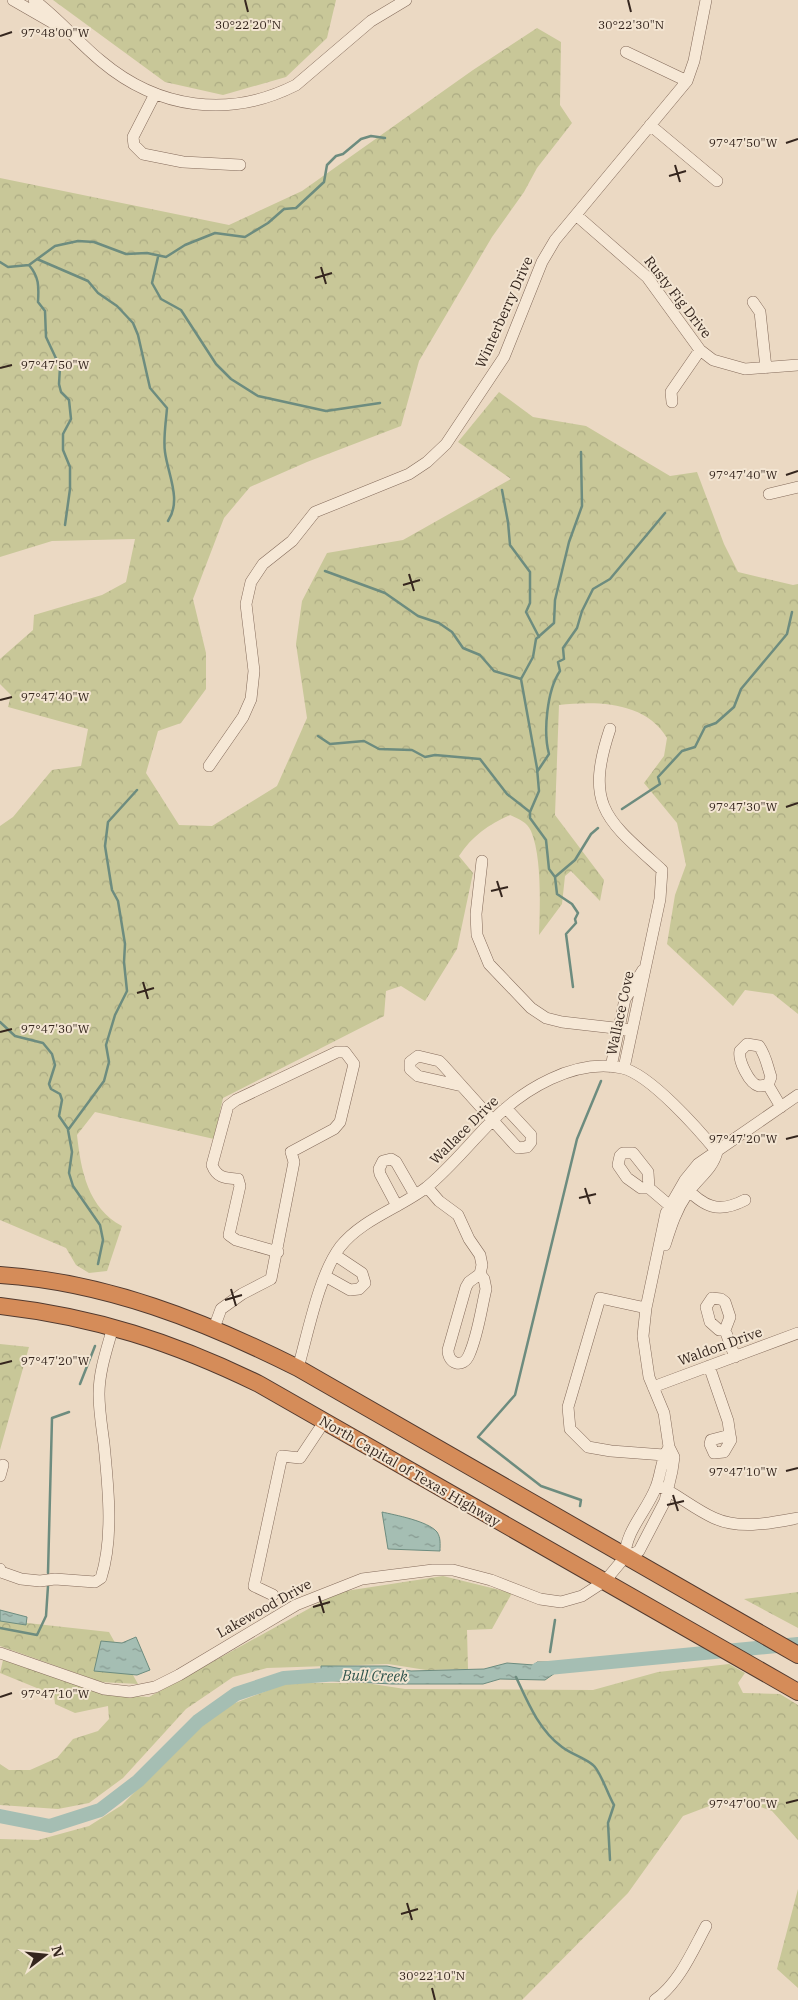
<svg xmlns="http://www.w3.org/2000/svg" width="798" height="2000" font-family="'IBM Plex Serif',serif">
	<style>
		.forest { fill: url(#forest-crowns) }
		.water { fill: url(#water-ripples); stroke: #6d8c7f }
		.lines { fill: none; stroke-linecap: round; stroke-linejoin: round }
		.stream { stroke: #6d8c7f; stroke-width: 2.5 }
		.river { stroke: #a5beb3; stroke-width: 14 }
		.minor-casing { stroke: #846b5b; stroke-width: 12 }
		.highway-casing { stroke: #523a2f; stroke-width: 18 }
		.minor { stroke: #f6e8d6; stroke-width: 11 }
		.highway { stroke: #d58c59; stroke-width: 16 }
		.ticks { fill: none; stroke: #35261e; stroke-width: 2 }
		.labels { text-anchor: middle; stroke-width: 4; stroke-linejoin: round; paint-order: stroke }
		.street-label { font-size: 14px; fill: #35261e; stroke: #f3e5d2 }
		.water-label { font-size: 15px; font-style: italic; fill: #2f544c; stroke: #f3e5d2 }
		.ticks-label { font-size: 12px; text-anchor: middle; fill: #35261e; stroke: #f3e5d2; stroke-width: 4; stroke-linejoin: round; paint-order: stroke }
	</style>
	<defs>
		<pattern id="forest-crowns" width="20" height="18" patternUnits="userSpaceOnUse" patternTransform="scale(1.25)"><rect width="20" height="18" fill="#c8c798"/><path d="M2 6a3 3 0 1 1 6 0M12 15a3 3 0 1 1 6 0" fill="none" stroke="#acab83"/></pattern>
		<pattern id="water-ripples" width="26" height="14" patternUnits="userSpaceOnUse" patternTransform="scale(1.25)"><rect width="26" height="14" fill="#a5beb3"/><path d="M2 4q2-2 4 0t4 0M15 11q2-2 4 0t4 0" fill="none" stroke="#879a91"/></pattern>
	</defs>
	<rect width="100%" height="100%" fill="#ebd9c3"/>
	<!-- forest -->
	<path class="forest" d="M53,0H336L327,38L286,77L223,95L165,82Z
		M537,28L561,42L560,105L572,123L537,168L524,192L492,237L419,361L401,426L307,462L250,487L224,518L193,599L206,653V689L181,723L158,731L146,773L179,825L212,826L277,786L307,718L296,644L302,601L327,553L403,540L511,479L458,442L499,392L533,417L586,426L670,476L697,472L724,544L738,572L793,585L798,584V1014L773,994L745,990L733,1006L667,944L675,895L686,865L677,823L644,783L664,756L667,738C645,701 596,701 559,705L555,815L604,880L600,901L571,871L565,876L562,904L539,935C540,906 542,857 531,831C527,822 519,819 510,815C488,825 472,836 459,856L473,873L457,949L425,1001L401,986L386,991L384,1016L223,1098L214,1139L95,1112L77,1135C81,1171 88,1208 122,1226L107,1271L89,1273L76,1265L66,1248L0,1220V826L13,817L52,770L81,766L88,729L8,707L11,695L0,684V659L33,630L34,615L102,595L126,582L135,539L52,541L0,557V178L229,225L302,191L473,70Z
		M0,1344L29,1347L0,1450Z
		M443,1576L512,1593L492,1629L467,1630L468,1669L426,1670L388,1664L267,1668L233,1677L186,1709L123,1778L89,1803L58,1809L0,1805V1764L9,1770H30L57,1758L73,1739L98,1731L109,1719L108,1706L75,1713L55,1704L54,1695L0,1673L3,1660L111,1695L149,1697L339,1592Z
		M798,1592V1628L744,1599Z
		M0,1620L109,1632L138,1684L101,1682L0,1646Z
		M729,1664L745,1673L738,1683L743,1693L780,1694L798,1705V1840L772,1811L733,1797L683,1816L628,1893L522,2000H0V1839L38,1840L89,1826L122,1805L201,1724L230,1705L287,1683H366L405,1689L593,1690L658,1672Z
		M798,1889V1988L777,1969Z"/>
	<!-- water -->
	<path class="water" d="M382,1512C395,1515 428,1521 437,1532C441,1538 440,1544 440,1551L388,1549Z
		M0,1610L27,1617L26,1625L0,1621Z
		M136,1637L150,1670L137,1675L94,1671L101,1641L122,1643Z
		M537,1662H556L555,1673L545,1680L500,1679L483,1684H392L321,1680V1666H387L411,1671L484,1669L507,1663L534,1665Z"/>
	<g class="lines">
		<!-- stream -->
		<path class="stream" d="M158,257L152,283L161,299L181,310L216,364L231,379L258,396L326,411L380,403
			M37,259L88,281L98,293L117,306L133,323L138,335L150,388L167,408C166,422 163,439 165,452C168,475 182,500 168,521
			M0,262L8,267L29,265L55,246L78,241L94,242L126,254L147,253L166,257L185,245L215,233L245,237L268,223L284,209L296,208L324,182L327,165L336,156L343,154L361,139L371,136L385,138
			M29,265C39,277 39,286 38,302L45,311L46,337L60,367L59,384L61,392L69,400L71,419L63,434V450L70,467V489L65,525
			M502,490L508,522L510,545L530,572V603L526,612L539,637
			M325,571L385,593L418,616L439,623L452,632L463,648L480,655L494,671L521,679
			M318,736L330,744L364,741L379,749L412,750L425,757L435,755L480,759L507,794L530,812
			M537,772L549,754C543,732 547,690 560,671L558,662L564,659L563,648L577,628L582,611L593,589L610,579L665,513
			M622,809L660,784L658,777L682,751L695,747L705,727L716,723L734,707L741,689L787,634L792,612
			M555,877L575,860L591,834L598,828
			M573,987L566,934L576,923L575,919L578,913L572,904L557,894L555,877L549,869L546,840L530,818V812L539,791L537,768L521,679L533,657L536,639L554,623L555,600L569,542L582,506L581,452
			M0,1022L15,1036L43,1043L52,1054L55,1065L49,1084L51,1089L60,1094L62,1100L59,1116L68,1129
			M98,1264L103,1240L100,1225L73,1186L69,1173L72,1152L68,1130L104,1081L109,1062L106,1045L115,1015L127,991L124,962L125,944L118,901L112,890L105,846L108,822L137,790
			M80,1384L95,1346
			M580,1506L581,1500L541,1486L478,1437L515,1395L577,1139L601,1081
			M48,1573L52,1418L69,1412
			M0,1628L37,1635L46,1616L48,1586
			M550,1652L555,1620
			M516,1677C528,1703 539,1730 562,1747C571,1754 585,1758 593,1765C600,1770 608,1795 614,1805L608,1823L610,1860"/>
		<!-- river -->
		<path class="river" d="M538,1669L798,1644
			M0,1816L50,1826L100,1810L138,1781L198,1721L236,1694L284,1678L339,1674"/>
		<defs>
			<path id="minor" d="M13,0L53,23
				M34,0C58,18 78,42 101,61C158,109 229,119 296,85L371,21L406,0
				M626,52L687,81
				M155,94L133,137L134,145L143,154L183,162L240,165
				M650,125L717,181
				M576,215L647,277L700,350L713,360L745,369L798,365
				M753,302L760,312L766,368
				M672,402L671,392L700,350
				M769,494L798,487
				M610,729C584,807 607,820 662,870L660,899L624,1068
				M209,766L243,717L251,699L254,671L246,604L251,582L263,564L292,541L315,512L409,474L427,462L446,444L504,357L542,262L555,240L687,81L694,61L706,0
				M482,861L476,914L477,935L489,964L531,1008L546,1018L562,1022L632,1030
				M747,1044L759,1046C766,1056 767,1065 771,1077L768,1085C765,1085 762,1086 759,1086C749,1084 738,1060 740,1051Z
				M611,1067L625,999L643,970
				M768,1085L781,1107
				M462,1086L418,1076L410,1069V1062L418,1056L439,1061L443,1065L515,1145L518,1148L527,1147L531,1142V1135L506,1108
				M684,1186C704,1207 718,1214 745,1200
				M427,1187L439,1201L458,1215L469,1239L480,1255L482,1265L480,1274L469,1282L466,1287L448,1350C448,1364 463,1369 469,1355C478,1335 481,1310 486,1289L484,1279L480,1274
				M649,1188L648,1172L633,1153H623L620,1156L618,1165L627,1178L641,1188H649L676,1211
				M397,1206L380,1174L379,1169L383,1161L391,1159L396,1162L415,1195
				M665,1245C671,1226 676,1210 687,1194C697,1179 713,1169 717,1152
				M325,1276L350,1290L359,1289L365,1283L362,1273L335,1255
				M646,1308L600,1298L568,1407L570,1429L588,1447L611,1451L664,1455
				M214,1328L221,1309L242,1294L271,1279L294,1162L291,1152L334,1129L340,1122L354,1064L345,1052H337L236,1100L228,1106L212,1165C217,1178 225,1178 238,1179L240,1186L229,1235L236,1240L278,1252
				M725,1330H719L710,1322L706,1307L712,1298L721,1299L725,1302L730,1317L725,1330L735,1357
				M709,1366L728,1421L730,1435L711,1440L710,1444L714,1453L724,1452L731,1440L730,1435
				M298,1368C308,1333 319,1275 340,1247C362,1219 400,1208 427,1187C451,1167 469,1144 491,1122C523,1089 575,1058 622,1068C650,1074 699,1130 717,1152
				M653,1387L798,1333
				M0,1476L3,1465
				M657,1485C677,1494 694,1509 714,1518C740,1530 771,1523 798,1518
				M625,1557C625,1531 647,1511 656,1487C661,1475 661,1460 668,1449
				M0,1569L1,1572L21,1579L40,1581L55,1579L95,1582L101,1578C114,1537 108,1486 104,1444C102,1428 99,1411 99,1394C99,1371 107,1349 113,1327
				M273,1595L254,1586L282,1456L300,1458L324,1422
				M0,1653L104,1689L130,1692L155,1687L179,1675L296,1605L362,1579L433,1570H453L491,1580L540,1599L561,1602L582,1596L605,1581L625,1557L639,1551L665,1501L672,1471L674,1457L669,1447L664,1413L649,1377L643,1336L646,1308L666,1213L685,1180L698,1164L798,1095
				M655,2000C679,1983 692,1952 706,1926"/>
			<path id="highway" d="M0,1275C106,1282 204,1321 298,1368L798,1655
				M0,1306C95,1317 173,1342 259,1384L798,1692"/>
		</defs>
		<!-- minor casing -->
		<use href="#minor" class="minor-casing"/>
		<!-- highway casing -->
		<use href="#highway" class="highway-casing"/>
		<!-- minor -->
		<use href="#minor" class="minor"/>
		<!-- highway -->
		<use href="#highway" class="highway"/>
	</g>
	<!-- ticks -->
	<path class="ticks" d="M245,0L248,12M628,0L631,12M0,36L12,32M786,143L798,139M675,165L680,182M669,176L686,171M321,267L326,284M315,278L332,273M0,368L12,365M786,475L798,471M409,574L414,591M403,585L420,580M0,700L12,697M786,807L798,803M497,881L502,897M491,891L508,887M143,982L148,999M137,993L154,988M0,1032L12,1029M786,1139L798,1136M585,1188L590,1204M579,1198L596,1194M231,1289L236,1306M225,1300L242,1295M0,1364L12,1361M786,1471L798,1468M673,1495L678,1511M667,1505L684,1501M319,1596L324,1613M313,1607L330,1602M0,1697L12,1693M786,1803L798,1800M407,1903L412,1920M401,1914L418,1909M432,1988L435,2000"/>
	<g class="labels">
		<!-- street labels -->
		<g class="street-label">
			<text transform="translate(678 297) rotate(52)" y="5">Rusty Fig Drive</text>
			<text transform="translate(504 312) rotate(-66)" y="5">Winterberry Drive</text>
			<text transform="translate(620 1013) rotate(-78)" y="5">Wallace Cove</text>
			<text transform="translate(464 1130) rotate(-45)" y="5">Wallace Drive</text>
			<text transform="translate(720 1346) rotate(-20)" y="5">Waldon Drive</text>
			<text transform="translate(410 1471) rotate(30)" y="5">North Capital of Texas Highway</text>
			<text transform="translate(264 1608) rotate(-29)" y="5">Lakewood Drive</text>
		</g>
		<!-- water labels -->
		<g class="water-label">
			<text transform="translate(375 1676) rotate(1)" y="5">Bull Creek</text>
		</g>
	</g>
	<g class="ticks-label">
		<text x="248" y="29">30°22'20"N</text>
		<text x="631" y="29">30°22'30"N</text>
		<text x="55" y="37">97°48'00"W</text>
		<text x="743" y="147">97°47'50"W</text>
		<text x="55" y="369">97°47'50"W</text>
		<text x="743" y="479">97°47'40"W</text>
		<text x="55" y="701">97°47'40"W</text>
		<text x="743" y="811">97°47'30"W</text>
		<text x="55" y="1033">97°47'30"W</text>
		<text x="743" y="1143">97°47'20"W</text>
		<text x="55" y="1365">97°47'20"W</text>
		<text x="743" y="1476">97°47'10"W</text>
		<text x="55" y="1698">97°47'10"W</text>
		<text x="743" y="1808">97°47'00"W</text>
		<text x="432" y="1980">30°22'10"N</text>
	</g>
	<!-- north arrow -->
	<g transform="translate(45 1955) rotate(74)" stroke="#f3e5d2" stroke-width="4" paint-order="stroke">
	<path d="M0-4L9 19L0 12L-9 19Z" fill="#35261e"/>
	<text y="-8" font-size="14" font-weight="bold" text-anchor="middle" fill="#35261e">N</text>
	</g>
</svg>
